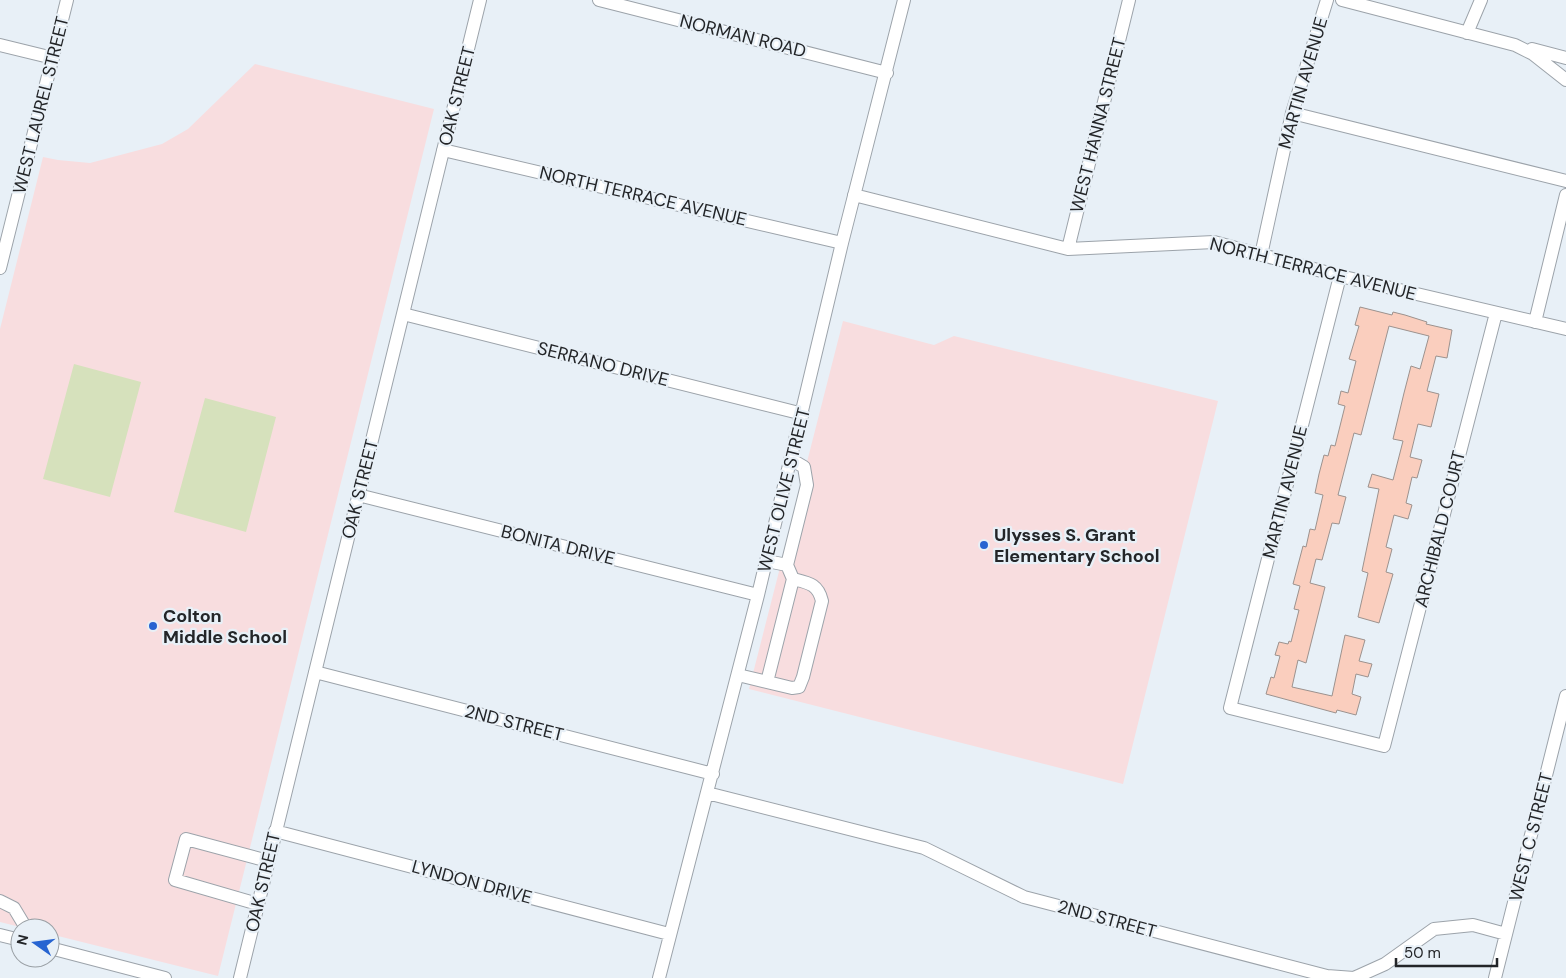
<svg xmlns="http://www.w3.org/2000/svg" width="1566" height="978" font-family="'DM Sans',sans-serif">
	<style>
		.education { fill: #f8dddf }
		.green { fill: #d6e1bc }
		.building { fill: #facebe; stroke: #9c928e }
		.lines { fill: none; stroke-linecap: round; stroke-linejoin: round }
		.minor-casing { stroke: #9ca3aa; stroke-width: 14 }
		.minor { stroke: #fff; stroke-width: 12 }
		.poi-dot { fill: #2764d1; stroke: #e8f0f7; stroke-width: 2 }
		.labels { text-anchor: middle; stroke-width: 4.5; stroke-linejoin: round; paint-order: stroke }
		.street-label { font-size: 18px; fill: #232528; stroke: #e8f0f7 }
		.poi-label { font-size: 18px; font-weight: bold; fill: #232528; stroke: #e8f0f7; text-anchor: start }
	</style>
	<rect width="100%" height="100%" fill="#e8f0f7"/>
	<!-- education -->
	<path class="education" d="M255,64L434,109L218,976L50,934V928H24L0,922V329L43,157L58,160L90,163L162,144L188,129Z
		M843,321L934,345L954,336L1218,401L1123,784L749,689Z"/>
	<!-- green -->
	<path class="green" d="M74,364L141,382L110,497L43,479Z
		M205,398L276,417L246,532L174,512Z"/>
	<!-- building -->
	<path class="building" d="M1360,307L1392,315L1393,312L1405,315L1427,322L1426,324L1452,330L1447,358L1436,356L1427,391L1439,394L1431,427L1418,424L1410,457L1422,460L1417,478L1412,477L1406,503L1412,505L1408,519L1394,515L1386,547L1392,549L1386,572L1393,574L1379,623L1358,617L1368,573L1362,571L1379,489L1368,487L1372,474L1393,480L1403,441L1393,439L1404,393L1411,366L1420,369L1429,336L1389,326L1361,435L1354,433L1338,495L1346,497L1339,524L1332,523L1322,560L1316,559L1310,583L1325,587L1306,663L1298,660L1292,687L1332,696L1345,635L1365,640L1359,661L1372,664L1368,677L1356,674L1352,694L1361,697L1356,715L1337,710L1336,713L1266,694L1271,677L1274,678L1280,656L1275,655L1279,642L1288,644L1289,641L1291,642L1299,610L1294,609L1300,586L1293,584L1303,546L1306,547L1310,529L1315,530L1323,495L1315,493L1319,474L1324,455L1328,456L1331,445L1335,446L1345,406L1338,404L1341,391L1348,393L1356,361L1349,359L1359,326L1355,325Z"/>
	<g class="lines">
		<defs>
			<path id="minor" d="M599,0L887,73
				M1342,0L1515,45L1533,54L1566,80
				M1467,33L1481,0
				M0,45L53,58
				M1532,49L1566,58
				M1292,113L1566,181
				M443,150L842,243
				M854,195L1068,249L1214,242L1340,276L1566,329
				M1068,249L1129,0
				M1261,255L1292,113L1327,0
				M0,268L67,0
				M1340,276L1230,708L1384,746L1496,313
				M403,314L803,414
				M1535,322L1566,195
				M358,495L758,595
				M787,565L807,485L804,467L792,460
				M315,672L713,774
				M738,675L792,688L799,687L803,677L822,601C818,584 809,583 793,579L787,565L767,561
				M767,682L793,579
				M707,793L924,848L1024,897L1327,976L1354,978L1385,964L1434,929L1473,925L1506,934
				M275,831L669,934
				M0,901L14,908L26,928
				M258,904L175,880L186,839L268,861
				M0,935L20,940
				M50,948L165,978
				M240,978L480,0
				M659,978L758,595L842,243L904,0
				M1495,978L1566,696"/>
		</defs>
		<!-- minor casing -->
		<use href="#minor" class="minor-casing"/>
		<!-- minor -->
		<use href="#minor" class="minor"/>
	</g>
	<!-- markers -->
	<g class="poi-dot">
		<circle cx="984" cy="545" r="5"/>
		<circle cx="153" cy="626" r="5"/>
	</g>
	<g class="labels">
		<!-- street labels -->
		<g class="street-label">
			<text transform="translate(743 36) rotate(14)" y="6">NORMAN ROAD</text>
			<text transform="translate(1303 83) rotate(-74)" y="6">MARTIN AVENUE</text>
			<text transform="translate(457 96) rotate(-76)" y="6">OAK STREET</text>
			<text transform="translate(41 105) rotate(-76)" y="6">WEST LAUREL STREET</text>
			<text transform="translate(1098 125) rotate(-76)" y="6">WEST HANNA STREET</text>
			<text transform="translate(643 196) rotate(13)" y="6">NORTH TERRACE AVENUE</text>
			<text transform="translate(1313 269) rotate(14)" y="6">NORTH TERRACE AVENUE</text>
			<text transform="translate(603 364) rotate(14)" y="6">SERRANO DRIVE</text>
			<text transform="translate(360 489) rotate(-76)" y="6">OAK STREET</text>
			<text transform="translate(784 490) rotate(-76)" y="6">WEST OLIVE STREET</text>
			<text transform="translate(1285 492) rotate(-76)" y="6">MARTIN AVENUE</text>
			<text transform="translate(1440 529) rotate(-76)" y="6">ARCHIBALD COURT</text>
			<text transform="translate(558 545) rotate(14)" y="6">BONITA DRIVE</text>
			<text transform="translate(514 723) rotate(14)" y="6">2ND STREET</text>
			<text transform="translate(1531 837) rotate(-76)" y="6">WEST C STREET</text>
			<text transform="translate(263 882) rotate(-77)" y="6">OAK STREET</text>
			<text transform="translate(472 882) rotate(15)" y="6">LYNDON DRIVE</text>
			<text transform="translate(1107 919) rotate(15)" y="6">2ND STREET</text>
		</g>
		<!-- poi labels -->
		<g class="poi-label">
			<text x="994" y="541">Ulysses S. Grant<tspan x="994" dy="21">Elementary School</tspan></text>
			<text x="163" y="622">Colton<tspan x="163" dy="21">Middle School</tspan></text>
		</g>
	</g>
	<!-- north arrow -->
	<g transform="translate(35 943) rotate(284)"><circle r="24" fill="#e8f0f7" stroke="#999fa4"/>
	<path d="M0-4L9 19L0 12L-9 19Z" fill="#2764d1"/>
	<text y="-8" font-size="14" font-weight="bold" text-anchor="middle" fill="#232528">N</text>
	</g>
	<!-- scale -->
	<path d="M1396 958v8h101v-8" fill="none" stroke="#232528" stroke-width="2.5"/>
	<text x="1404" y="958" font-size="15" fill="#232528" stroke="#e8f0f7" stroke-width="4" paint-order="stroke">50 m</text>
</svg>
